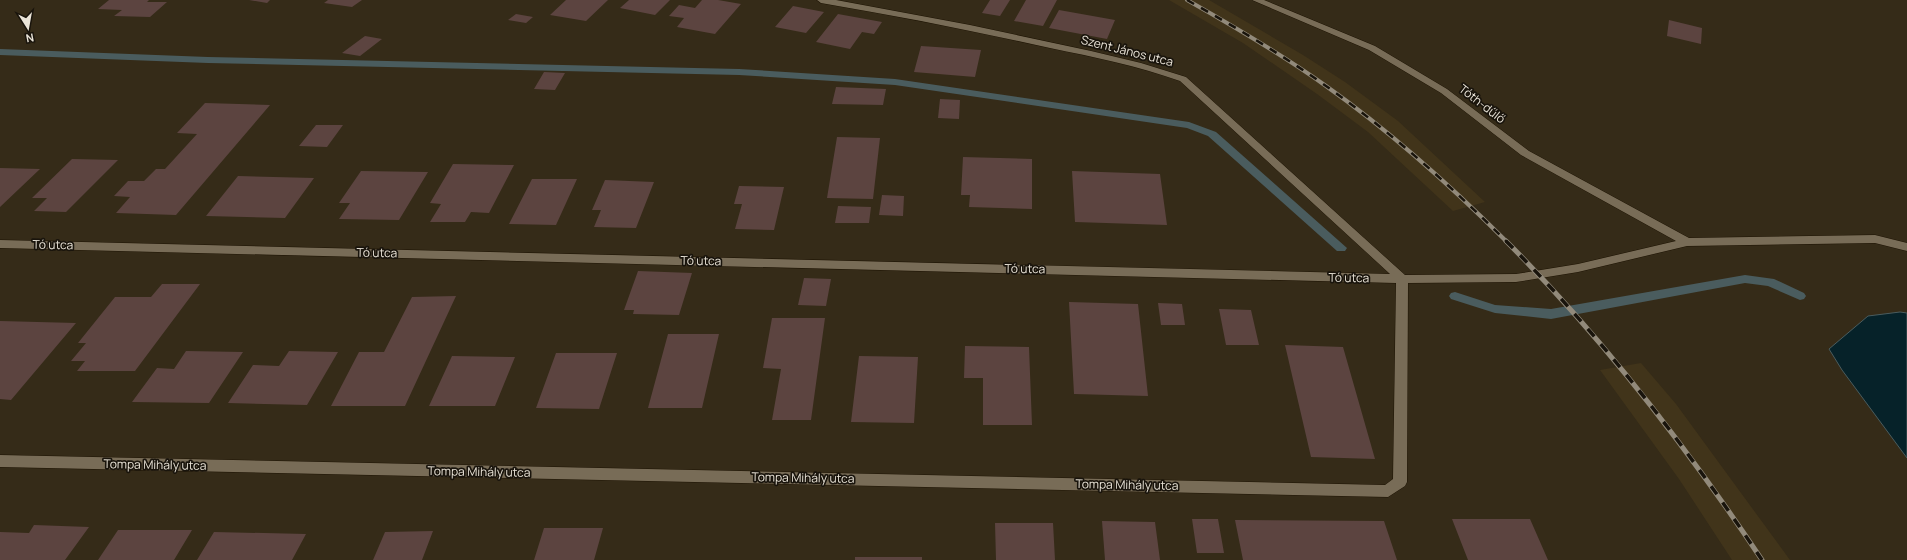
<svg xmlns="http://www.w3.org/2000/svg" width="1907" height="560" font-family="Manrope,sans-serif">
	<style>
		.built { fill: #41341a }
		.water { fill: #062229; stroke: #4a5c5e }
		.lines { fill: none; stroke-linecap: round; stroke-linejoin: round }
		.stream { fill: #4a5c5e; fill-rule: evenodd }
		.building { fill: #5c4440 }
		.minor-casing { stroke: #1d1303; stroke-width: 1 }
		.minor { fill: #786c57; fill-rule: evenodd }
		.rail-far1-casing { stroke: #928a7b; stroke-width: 4 }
		.rail-casing { stroke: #928a7b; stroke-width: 5 }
		.rail-far1 { stroke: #19140c; stroke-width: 2.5; stroke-dasharray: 8; stroke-linecap: butt }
		.rail { stroke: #19140c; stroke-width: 3.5; stroke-dasharray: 10; stroke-linecap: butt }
		.labels { text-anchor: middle; stroke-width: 3.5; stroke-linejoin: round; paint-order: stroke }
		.street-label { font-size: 12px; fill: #eae4d8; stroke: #19140c }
	</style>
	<rect width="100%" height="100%" fill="#352b18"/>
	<!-- built -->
	<path class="built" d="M1169,0H1209L1303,55L1345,82L1398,121L1485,202L1453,211L1368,132L1317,94L1243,43Z
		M1641,363L1676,404L1790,560H1732L1679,479L1600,370Z"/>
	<!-- water -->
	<path class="water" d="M1900,312L1907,313V458L1842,370L1829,349L1868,316Z"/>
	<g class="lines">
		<!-- stream -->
		<path class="stream" d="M0,49L208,57L739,69L895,79L1189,122L1216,132L1347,248L1345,251H1337L1208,136L1187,128L895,85L739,75L208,63L0,55Z
			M1745,275L1774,279L1804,293L1806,296L1804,299L1800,300L1768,286L1745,283L1551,319L1495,313L1451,299L1449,296L1451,293L1455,292L1495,305L1551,309Z"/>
	</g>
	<!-- building -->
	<path class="building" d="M109,0H149L147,2H167L150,17L114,16L122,10L98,9Z
		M249,0H270L267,3Z
		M328,0H362L352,7L324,3Z
		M566,0H608L586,21L550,15Z
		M629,0H670L655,15L620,8Z
		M702,0H718L741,4L715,34L677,27L684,18L669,16L679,5L695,8Z
		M990,0H1010L1000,16L982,13Z
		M1026,0H1057L1043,26L1014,21Z
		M793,6L824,12L806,33L775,27Z
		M1059,10L1115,20L1107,39L1049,28Z
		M516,14L533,17L526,23L508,20Z
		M838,14L882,22L874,34L862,32L850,49L816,42Z
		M1669,20L1702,28L1701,44L1667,36Z
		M365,36L382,39L360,56L342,53Z
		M921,46L981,50L975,77L914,72Z
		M544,72L565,73L555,90L534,89Z
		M836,87L886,89L883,105L832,104Z
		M940,99L960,100L959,119L938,118Z
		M205,103L270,105L176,215L116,213L130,197L114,196L128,181H144L156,169H165L197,134L177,133Z
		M316,125H343L327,147L299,146Z
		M837,137L880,138L873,199L827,198Z
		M963,157L1032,159V209L969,207L970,195H961Z
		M72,159L118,160L66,212L34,211L47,198H32Z
		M453,164L514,165L489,213L471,212L465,222H430L441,204L430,203Z
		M0,168L40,169L0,207Z
		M361,171L428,172L399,220L339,219L350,203H339Z
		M1072,171L1160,174L1167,225L1075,222Z
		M238,176L314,178L285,218L206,216Z
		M532,179H577L556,225L509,224Z
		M605,180L654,182L636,228L594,227L601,210H592Z
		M739,186L784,187L774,230L735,229L742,204H734Z
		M882,195L904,196L903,216L879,215Z
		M838,206L871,207L869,223H835Z
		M638,271L692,273L679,315L633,314L634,310H624Z
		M804,278L831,279L826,306L798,305Z
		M162,284H200L135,371H77L85,361H71L86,343H78L115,297H151Z
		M456,296L405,406H331L359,352H384L412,297Z
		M1069,302L1138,304L1148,396L1074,394Z
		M1158,303L1182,304L1185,325H1161Z
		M1219,309L1251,310L1259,345H1226Z
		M772,318H825L811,420H772L781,369L763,368Z
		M0,321L76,323L11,400L0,399Z
		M668,334H719L702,408H648Z
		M1285,345L1343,347L1375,459L1311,457Z
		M965,346L1029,347L1032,425H983V378H964Z
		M186,351L243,352L209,403L132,402L157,368L174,369Z
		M289,351L338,352L307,405L228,403L253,365L279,366Z
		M556,353H617L599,409L536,408Z
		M452,356L515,357L495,406H429Z
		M859,356L918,357L914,423L851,422Z
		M1192,519H1218L1224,553H1197Z
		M1452,519H1530L1548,560H1468Z
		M1235,520L1384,521L1397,560H1243Z
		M1102,521L1155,522L1160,560H1105Z
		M995,523H1053L1055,560H996Z
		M34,525L89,527L65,560H0V532L29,533Z
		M544,528H603L594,560H534Z
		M118,530H192L174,560H98Z
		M433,531L422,560H373L385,532Z
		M214,532L306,534L292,560H197Z
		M855,557H922V560H855Z"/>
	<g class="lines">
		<defs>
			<path id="minor" d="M817,0H836L970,25L1091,51L1141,63L1186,77L1405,275L1516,274L1578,264L1676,241L1521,155L1441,93L1369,50L1252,0H1264L1375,46L1447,89L1529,151L1689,238L1875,235L1907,243V251L1875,243L1687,246L1578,272L1516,282L1408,283L1407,482L1405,486L1388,497L0,467V455L1385,485L1393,479L1396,283L0,248V240L1390,274L1180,81C1138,66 1094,57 1050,48C974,31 898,16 821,3Z"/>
		</defs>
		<!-- minor casing -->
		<use href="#minor" class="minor-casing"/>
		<!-- minor -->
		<use href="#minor" class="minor"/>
		<defs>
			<path id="rail-far1" d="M1187,0C1235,27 1281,54 1326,86C1391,132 1451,186 1507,242"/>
			<path id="rail" d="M1506,241C1603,338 1686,446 1762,560"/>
		</defs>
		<!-- rail-far1 casing -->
		<use href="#rail-far1" class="rail-far1-casing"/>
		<!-- rail casing -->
		<use href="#rail" class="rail-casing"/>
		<!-- rail-far1 -->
		<use href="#rail-far1" class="rail-far1"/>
		<!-- rail -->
		<use href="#rail" class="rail"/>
	</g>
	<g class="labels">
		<!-- street labels -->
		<g class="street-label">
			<text transform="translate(1127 51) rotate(14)" y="4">Szent János utca</text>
			<text transform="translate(1482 104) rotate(38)" y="4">Tóth-dűlő</text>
			<text transform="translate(53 245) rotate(1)" y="4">Tó utca</text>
			<text transform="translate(377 253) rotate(1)" y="4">Tó utca</text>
			<text transform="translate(701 261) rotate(1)" y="4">Tó utca</text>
			<text transform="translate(1025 269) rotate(1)" y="4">Tó utca</text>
			<text transform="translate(1349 278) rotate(1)" y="4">Tó utca</text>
			<text transform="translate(155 465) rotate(1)" y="4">Tompa Mihály utca</text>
			<text transform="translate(479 472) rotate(1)" y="4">Tompa Mihály utca</text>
			<text transform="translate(803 478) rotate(1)" y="4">Tompa Mihály utca</text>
			<text transform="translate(1127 485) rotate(1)" y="4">Tompa Mihály utca</text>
		</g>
	</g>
	<!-- north arrow -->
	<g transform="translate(28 28) rotate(169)" stroke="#19140c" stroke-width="3" paint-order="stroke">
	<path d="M0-3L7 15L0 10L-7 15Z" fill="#eae4d8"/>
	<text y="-6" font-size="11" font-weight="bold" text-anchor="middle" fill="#eae4d8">N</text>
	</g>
</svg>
